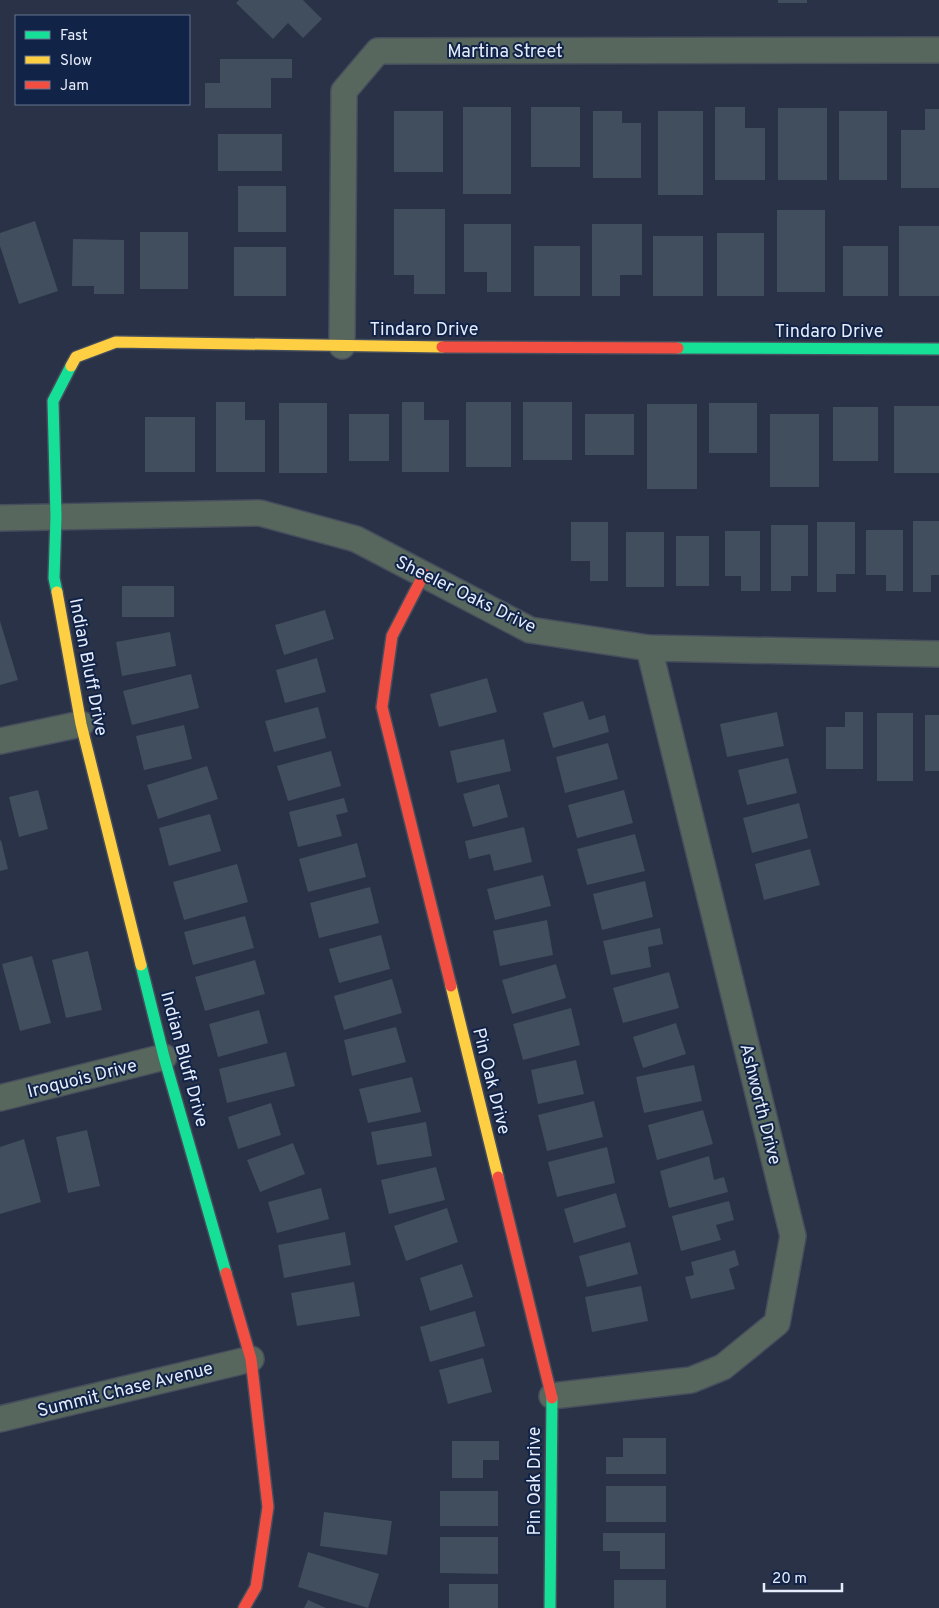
<svg xmlns="http://www.w3.org/2000/svg" width="939" height="1608" font-family="Overpass,sans-serif">
	<style>
		.building { fill: #414e5d }
		.lines { fill: none; stroke-linecap: round; stroke-linejoin: round }
		.street-casing { stroke: #464d5d; stroke-width: 28 }
		.fast-casing { stroke: #464d5d; stroke-width: 14 }
		.slow-casing { stroke: #464d5d; stroke-width: 14 }
		.jam-casing { stroke: #464d5d; stroke-width: 14 }
		.street { stroke: #58675d; stroke-width: 25 }
		.fast { stroke: #16e098; stroke-width: 11 }
		.slow { stroke: #ffcf43; stroke-width: 11 }
		.jam { stroke: #f24e42; stroke-width: 11 }
		.labels { text-anchor: middle; stroke-width: 4; stroke-linejoin: round; paint-order: stroke }
		.street-label { font-size: 18px; fill: #e5ecfb; stroke: #122348 }
	</style>
	<rect width="100%" height="100%" fill="#293246"/>
	<!-- building -->
	<path class="building" d="M239,0H303L322,19L303,38L288,23L273,39L236,3Z
		M778,0H807V3H778Z
		M220,59H292V78H271V108H205V83H220Z
		M463,107H511V194H463Z
		M531,107H580V167H531Z
		M715,107H745V128H765V180H715Z
		M778,108H827V180H778Z
		M925,109H939V188H901V130H925Z
		M394,111H443V172H394Z
		M593,111H622V123H641V178H593Z
		M658,111H703V195H658Z
		M839,111H887V180H839Z
		M218,134H282V171H218Z
		M238,186H286V232H238Z
		M394,209H445V294H414V275H394Z
		M777,210H825V292H777Z
		M35,221L58,291L19,304L0,246V233Z
		M464,224H511V292H487V272H464Z
		M592,224H642V275H620V296H592Z
		M899,226H939V296H899Z
		M140,232H188V289H140Z
		M717,233H764V296H717Z
		M653,236H703V296H653Z
		M73,239L124,240V294H94V286H72Z
		M534,246H580V296H534Z
		M843,246H888V296H843Z
		M234,247H286V296H234Z
		M216,402H245V420H265V472H216Z
		M402,402H424V420H449V472H402Z
		M466,402H511V467H466Z
		M523,402H572V460H523Z
		M279,403H327V473H279Z
		M709,403H757V453H709Z
		M647,404H697V489H647Z
		M894,406H939V473H894Z
		M833,407H878V461H833Z
		M349,414H389V461H349Z
		M585,414H634V455H585Z
		M770,414H819V487H770Z
		M145,417H195V472H145Z
		M913,521H939V575H931V592H913Z
		M571,522H608V581H590V561H571Z
		M817,522H855V574H836V592H817Z
		M771,525H808V576H791V591H771Z
		M866,530H903V591H886V575H866Z
		M725,531H760V591H741V576H725Z
		M626,532H664V587H626Z
		M676,536H709V586H676Z
		M122,586H174V617H122Z
		M325,610L334,639L284,655L275,625Z
		M0,621L18,680L0,685Z
		M170,632L176,666L122,676L116,642Z
		M317,658L326,692L285,703L276,670Z
		M191,674L199,708L132,725L123,691Z
		M487,678L497,712L439,727L430,694Z
		M583,701L589,720L605,715L609,732L553,748L543,713Z
		M318,707L326,738L274,752L265,721Z
		M777,712L784,746L727,757L720,724Z
		M845,712H863V769H826V727H845Z
		M877,713H913V781H877Z
		M925,715H939V771H925Z
		M184,725L192,759L144,770L136,736Z
		M504,739L511,771L457,783L450,751Z
		M608,743L618,779L565,793L556,757Z
		M331,751L341,786L288,801L277,766Z
		M788,758L797,793L747,805L738,770Z
		M207,766L218,799L158,819L147,785Z
		M499,784L508,817L473,827L463,794Z
		M38,790L48,829L19,837L9,797Z
		M624,790L633,823L577,838L568,805Z
		M344,798L348,812L336,815L342,836L298,847L289,812Z
		M799,803L808,838L752,853L743,818Z
		M210,814L221,851L169,866L159,828Z
		M524,827L532,862L494,871L490,854L469,859L465,841Z
		M635,834L645,871L587,885L577,849Z
		M1,840L8,869L0,871V841Z
		M357,843L366,877L308,892L299,859Z
		M810,849L820,885L764,900L755,864Z
		M237,864L248,902L184,920L173,882Z
		M543,875L551,906L495,920L487,889Z
		M645,881L653,917L602,930L593,894Z
		M370,887L379,923L319,938L310,903Z
		M245,916L254,948L193,965L184,932Z
		M547,920L553,955L500,966L493,931Z
		M660,928L663,944L648,947L651,967L611,975L603,941Z
		M381,935L390,969L339,983L329,949Z
		M88,951L102,1010L66,1018L52,960Z
		M32,956L51,1023L20,1031L2,964Z
		M255,960L265,994L205,1011L195,977Z
		M556,964L566,998L512,1014L502,980Z
		M669,972L679,1008L623,1023L613,988Z
		M392,979L402,1013L344,1030L334,996Z
		M571,1008L580,1045L523,1060L513,1024Z
		M259,1010L268,1043L218,1057L209,1024Z
		M676,1023L686,1054L643,1068L633,1037Z
		M396,1027L406,1062L352,1076L344,1040Z
		M286,1052L295,1086L227,1103L219,1069Z
		M576,1060L584,1094L538,1104L531,1070Z
		M694,1065L702,1101L644,1113L636,1077Z
		M412,1077L421,1112L368,1123L359,1089Z
		M594,1101L603,1137L547,1151L538,1115Z
		M271,1103L281,1135L238,1149L228,1117Z
		M703,1110L713,1144L657,1160L648,1125Z
		M426,1122L432,1156L377,1165L371,1132Z
		M87,1130L100,1186L68,1193L56,1137Z
		M24,1139L41,1202L0,1214V1147Z
		M293,1143L305,1174L260,1192L247,1160Z
		M607,1147L615,1183L557,1197L548,1162Z
		M709,1156L714,1180L724,1177L728,1192L669,1208L660,1171Z
		M436,1167L445,1200L389,1214L381,1180Z
		M321,1188L329,1219L277,1233L268,1202Z
		M616,1193L626,1227L574,1243L564,1209Z
		M729,1201L734,1220L716,1225L721,1240L681,1251L672,1216Z
		M447,1208L458,1242L406,1261L394,1226Z
		M345,1232L351,1265L284,1278L278,1245Z
		M630,1242L638,1274L587,1287L579,1256Z
		M735,1250L739,1265L729,1269L735,1289L691,1299L685,1277L694,1275L691,1262Z
		M462,1264L473,1297L430,1311L420,1278Z
		M354,1282L360,1316L297,1326L291,1293Z
		M641,1286L648,1321L592,1332L585,1297Z
		M475,1311L485,1346L430,1362L420,1327Z
		M483,1358L492,1392L448,1404L439,1370Z
		M623,1438H666V1474H606V1457H623Z
		M452,1441H499V1460H483V1478H452Z
		M606,1486H666V1522H606Z
		M440,1491H498V1526H440Z
		M324,1512L392,1521L387,1555L320,1546Z
		M603,1533H665V1569H620V1551H603Z
		M440,1537H498V1574L440,1573Z
		M308,1552L379,1574L368,1608L298,1587Z
		M614,1580H666V1608H614Z
		M449,1584H498V1608H449Z
		M308,1600L326,1608H304Z"/>
	<g class="lines">
		<defs>
			<path id="street" d="M342,346L344,91L378,51L939,50
				M0,518L260,513L356,539L530,630L649,648L939,654
				M0,741L81,724
				M0,1098L164,1057
				M552,1396L691,1380L723,1367L777,1323L793,1236L649,648
				M0,1419L251,1359"/>
			<path id="fast" d="M678,348L939,349
				M57,592L54,578L56,517L53,401L71,366
				M141,965L164,1057L226,1273
				M550,1608L552,1398"/>
			<path id="slow" d="M71,366L76,357L116,342L442,347
				M57,592L81,724L141,965
				M451,986L498,1177"/>
			<path id="jam" d="M442,347L678,348
				M424,574L392,636L382,707L451,986
				M498,1177L552,1398
				M226,1273L251,1359L268,1507L256,1587L244,1608"/>
		</defs>
		<!-- street casing -->
		<use href="#street" class="street-casing"/>
		<!-- fast casing -->
		<use href="#fast" class="fast-casing"/>
		<!-- slow casing -->
		<use href="#slow" class="slow-casing"/>
		<!-- jam casing -->
		<use href="#jam" class="jam-casing"/>
		<!-- street -->
		<use href="#street" class="street"/>
		<!-- fast -->
		<use href="#fast" class="fast"/>
		<!-- slow -->
		<use href="#slow" class="slow"/>
		<!-- jam -->
		<use href="#jam" class="jam"/>
	</g>
	<g class="labels">
		<!-- street labels -->
		<g class="street-label">
			<text x="505" y="57">Martina Street</text>
			<text x="424" y="335">Tindaro Drive</text>
			<text x="829" y="337">Tindaro Drive</text>
			<text transform="translate(466 594) rotate(26)" y="6">Sheeler Oaks Drive</text>
			<text transform="translate(89 667) rotate(79)" y="6">Indian Bluff Drive</text>
			<text transform="translate(185 1059) rotate(75)" y="6">Indian Bluff Drive</text>
			<text transform="translate(82 1078) rotate(-14)" y="6">Iroquois Drive</text>
			<text transform="translate(492 1081) rotate(76)" y="6">Pin Oak Drive</text>
			<text transform="translate(761 1104) rotate(76)" y="6">Ashworth Drive</text>
			<text transform="translate(125 1389) rotate(-14)" y="6">Summit Chase Avenue</text>
			<text transform="translate(534 1481) rotate(-90)" y="6">Pin Oak Drive</text>
		</g>
	</g>
	<!-- legend -->
	<rect x="15" y="15" width="175" height="90" fill="#122348" stroke="#667390"/>
	<rect x="25" y="31" width="25" height="8" fill="#16e098" stroke="#667390"/>
	<text x="60" y="40" font-size="15" fill="#e5ecfb">Fast</text>
	<rect x="25" y="56" width="25" height="8" fill="#ffcf43" stroke="#667390"/>
	<text x="60" y="65" font-size="15" fill="#e5ecfb">Slow</text>
	<rect x="25" y="81" width="25" height="8" fill="#f24e42" stroke="#667390"/>
	<text x="60" y="90" font-size="15" fill="#e5ecfb">Jam</text>
	<!-- scale -->
	<path d="M764 1583v8h78v-8" fill="none" stroke="#e5ecfb" stroke-width="2.5"/>
	<text x="772" y="1583" font-size="15" fill="#e5ecfb" stroke="#122348" stroke-width="4" paint-order="stroke">20 m</text>
</svg>
